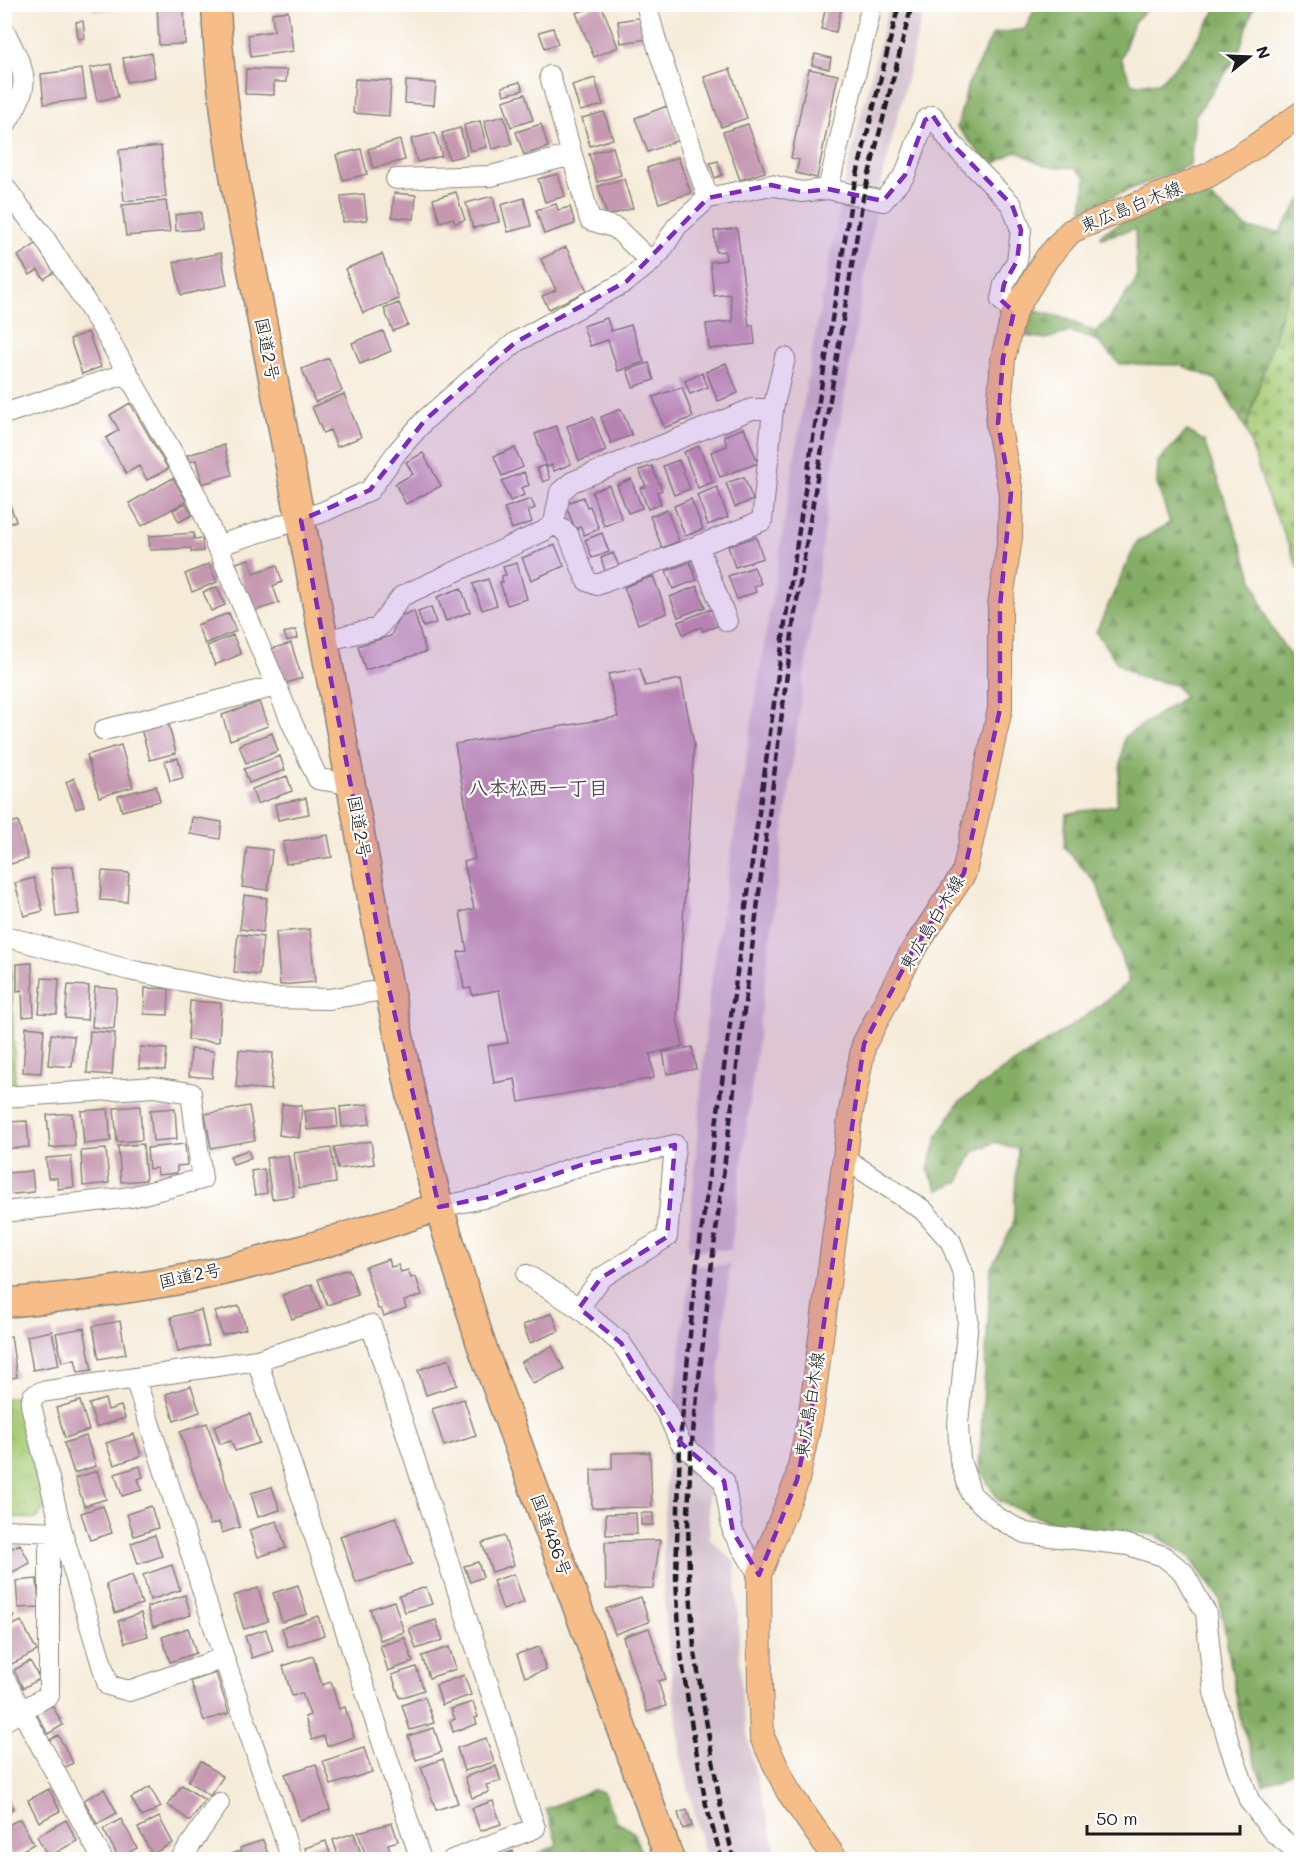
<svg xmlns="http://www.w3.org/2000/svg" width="1306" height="1864" font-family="Mali,'Klee One',sans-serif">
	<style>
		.industrial { fill: #d1bdcb }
		.forest { fill: url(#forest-firs); stroke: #506540; stroke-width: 1.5 }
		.cemetery { fill: url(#cemetery-stones); stroke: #607348; stroke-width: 1.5 }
		.park { fill: url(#park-crowns); stroke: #607348; stroke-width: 1.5 }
		.building { fill: #c598b0 }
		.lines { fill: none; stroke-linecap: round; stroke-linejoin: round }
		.minor-casing { stroke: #88847a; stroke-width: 22 }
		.major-casing { stroke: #88847a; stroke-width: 26 }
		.highway-casing { stroke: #88847a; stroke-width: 31 }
		.minor { stroke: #fff; stroke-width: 20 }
		.major { stroke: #f7bd88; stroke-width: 24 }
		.highway { stroke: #f7bd88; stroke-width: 28 }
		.rail { stroke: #1c1c1c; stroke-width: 4.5; stroke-dasharray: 9 4.5; stroke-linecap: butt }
		.marked { fill: #7b2cbf; fill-opacity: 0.2; stroke: #7b2cbf; stroke-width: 4.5; stroke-dasharray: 12 8; stroke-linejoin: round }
		.labels { text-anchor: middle; stroke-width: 4.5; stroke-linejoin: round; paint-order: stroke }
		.street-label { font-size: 18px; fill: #1c1c1c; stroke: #fff }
		.neighbourhood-label { font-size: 20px; font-weight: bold; fill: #574750; stroke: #fff }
	</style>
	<defs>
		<pattern id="forest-firs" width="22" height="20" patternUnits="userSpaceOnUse" patternTransform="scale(1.5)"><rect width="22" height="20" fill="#84ae65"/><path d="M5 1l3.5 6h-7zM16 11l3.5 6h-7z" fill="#6b8d52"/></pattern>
		<pattern id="cemetery-stones" width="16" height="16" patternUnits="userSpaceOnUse" patternTransform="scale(1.5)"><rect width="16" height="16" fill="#a5ca73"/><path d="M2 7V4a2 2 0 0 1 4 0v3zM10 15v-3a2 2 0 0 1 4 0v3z" fill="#8dad63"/></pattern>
		<pattern id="park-crowns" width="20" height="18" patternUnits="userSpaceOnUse" patternTransform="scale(1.5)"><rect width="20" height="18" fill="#a5ca73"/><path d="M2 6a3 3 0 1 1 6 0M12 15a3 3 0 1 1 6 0" fill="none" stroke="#8dad63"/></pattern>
	</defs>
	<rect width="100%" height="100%" fill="#fff"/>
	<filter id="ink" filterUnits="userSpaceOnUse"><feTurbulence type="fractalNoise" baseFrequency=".0167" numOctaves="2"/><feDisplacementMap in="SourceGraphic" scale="12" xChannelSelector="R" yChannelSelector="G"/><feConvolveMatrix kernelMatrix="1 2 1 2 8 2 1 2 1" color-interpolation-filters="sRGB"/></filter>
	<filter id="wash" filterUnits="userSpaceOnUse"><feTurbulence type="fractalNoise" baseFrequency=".008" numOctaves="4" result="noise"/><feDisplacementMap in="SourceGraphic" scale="24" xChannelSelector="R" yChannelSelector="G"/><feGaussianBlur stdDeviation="1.35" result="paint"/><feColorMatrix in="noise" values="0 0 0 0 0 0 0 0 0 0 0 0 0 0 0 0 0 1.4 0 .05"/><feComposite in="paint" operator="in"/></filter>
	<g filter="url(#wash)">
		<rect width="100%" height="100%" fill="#f5ebd8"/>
		<!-- industrial -->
		<path class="industrial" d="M889,5H925L879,193L836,447L799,712L731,1250H688L709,994L765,640L812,351L844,184Z
			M730,1265L711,1451L708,1504L710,1540L735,1562L742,1704L752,1759L778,1859H706L681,1759L664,1607L663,1540L668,1450L691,1266Z"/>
		<!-- forest -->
		<path class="forest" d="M1037,5H1151L1134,22L1121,58L1132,84L1159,83L1186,55L1215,12L1214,5H1254L1238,55L1195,116L1190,165L1082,209L1086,177L1074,168L1045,166L1016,151L991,166L957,127L968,84L993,34L1025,29Z
			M1205,193L1249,229L1280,232L1301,199V284L1291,282L1246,429L1217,380L1181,365L1120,364L1096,340L1070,332L1046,339L1024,336L1035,311L1064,318L1095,332L1109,319L1137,279L1135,229L1101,238V234L1132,216Z
			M1187,431L1204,441L1269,624L1301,672L1302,1774L1297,1770L1263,1785L1241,1723L1219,1598L1189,1556L1155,1535L1052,1523L999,1501L979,1469L991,1268L1013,1225L1018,1149L995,1142L973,1152L959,1182L938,1190L928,1170L938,1135L959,1102L998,1073L1082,1019L1129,982L1097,884L1064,847L1066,814L1116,805L1124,737L1184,697L1176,685L1138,677L1117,663L1096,632L1137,542L1170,523L1157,484L1158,461Z
			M592,1790L603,1792L616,1820L634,1833L643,1859H531L537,1854L558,1845L546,1809Z"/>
		<!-- cemetery -->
		<path class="cemetery" d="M1291,282L1302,284L1301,573L1267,495L1246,429Z"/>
		<!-- park -->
		<path class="park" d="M4,941L10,942L15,1089L4,1090Z
			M16,1397L47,1505L36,1519L5,1517V1398Z"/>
		<g id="blocks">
			<!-- building -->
			<path class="building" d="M93,4H127V6L94,11Z
				M157,4H184L185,44L159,45Z
				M601,4L618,47L594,57L576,13Z
				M826,6L841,9L836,32L821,29Z
				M288,11L293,51L251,57L248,35L274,31L272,13Z
				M644,17L647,39L621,43L618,21Z
				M83,21L85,38L78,39L76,22Z
				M553,28L558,44L545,48L539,32Z
				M151,53L155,77L127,82L123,58Z
				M815,54L831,58L829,69L812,65Z
				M111,64L118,97L97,101L90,68Z
				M82,69L86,99L44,104L41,74Z
				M246,69L287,70L286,82H274V95L245,94Z
				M730,69L747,118L721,127L704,77Z
				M809,69L838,75L817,178L796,173L799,160L791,158Z
				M595,78L603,105L580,111L572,85Z
				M355,79L391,81L389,116L353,113Z
				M406,81L436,83L434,105L405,103Z
				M520,82L523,90L504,95L502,87Z
				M525,94L533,120L511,127L503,101Z
				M667,106L679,140L648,152L635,118Z
				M604,112L613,139L590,146L582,118Z
				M504,116L512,144L492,149L484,121Z
				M480,121L487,147L470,151L464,125Z
				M541,124L548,147L524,155L516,132Z
				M748,124L765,172L740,180L723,132Z
				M460,128L467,155L449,159L442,133Z
				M435,133L442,156L417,162L411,139Z
				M400,140L405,160L373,168L368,149Z
				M161,146L166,197L124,201L119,150Z
				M613,147L621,175L597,182L589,154Z
				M361,149L367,174L343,180L336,155Z
				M678,157L691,193L659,203L647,168Z
				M718,161L722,175L715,178L710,163Z
				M558,174L565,196L545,202L538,179Z
				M624,179L633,208L607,216L598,186Z
				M456,192L465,220L455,223L453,218L440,222L433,199Z
				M394,193L416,195L414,219L392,217Z
				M364,194L367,220L343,222L341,196Z
				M493,196L499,222L473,228L466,203Z
				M524,198L531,226L508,232L501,205Z
				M166,201L170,232L126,236L122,205Z
				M556,204L558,210L570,207L575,224L544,234L536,210Z
				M201,212L202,229L176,231L175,215Z
				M737,228L749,326L753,325L755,344L709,349L706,324L733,321L730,294L714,296L710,262L726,260L725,251L716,252L714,231Z
				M36,244L54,272L44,279L38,270L30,275L18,256Z
				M566,247L587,291L549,309L542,296L556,290L541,259Z
				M221,253L227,285L181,295L174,262Z
				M382,254L399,299L363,313L345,269Z
				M399,303L408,325L393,331L384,309Z
				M607,318L611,331L631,325L644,362L618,371L608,340L590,346L583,326Z
				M383,331L391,351L360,364L352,343Z
				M88,332L101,367L82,374L70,339Z
				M329,358L342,391L315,402L302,369Z
				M649,363L654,380L633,387L627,370Z
				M726,363L738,393L718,401L706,372Z
				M702,373L708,387L690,394L685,381Z
				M682,387L693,417L664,428L653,397Z
				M344,394L361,437L337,447L330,430L323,433L312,407Z
				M130,403L168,469L147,480L139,466L126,473L106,438L119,430L110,415Z
				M621,409L632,435L611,443L601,417Z
				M593,417L606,451L579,461L567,426Z
				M556,426L571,464L554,471L552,465L547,467L535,434Z
				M744,428L758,463L720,477L711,452L727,446L724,436Z
				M224,445L232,475L202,484L196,460L189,462L187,455Z
				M699,446L713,482L698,488L684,452Z
				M515,448L523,467L502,476L494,456Z
				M423,453L441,486L406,504L395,484L413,474L406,462Z
				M679,460L690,489L674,495L663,466Z
				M545,465L550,479L543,482L537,468Z
				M652,466L662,490L657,492L661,504L648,509L640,488L646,486L639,470Z
				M524,472L529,485L521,488L524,495L510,501L502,481Z
				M744,477L753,500L735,507L726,483Z
				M173,478L186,501L142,526L129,503Z
				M631,479L642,508L628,513L617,485Z
				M609,485L622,519L604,526L592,492Z
				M717,487L728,517L708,525L697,495Z
				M5,491L16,521L5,525L7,530L4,531Z
				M583,497L587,507L590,506L599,529L584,535L581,527L575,529L565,504Z
				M531,499L535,508L528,511L532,522L512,529L504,508Z
				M691,499L703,529L685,536L674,506Z
				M186,503L192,515L179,522L173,510Z
				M667,510L679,541L662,548L650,516Z
				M194,533V539L202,538L203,551L191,552V548L150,550L149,536Z
				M602,533L609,552L592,558L585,540Z
				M756,537L763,558L735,567L728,546Z
				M555,545L564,566L531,580L522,558Z
				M613,553L619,566L605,571L601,558Z
				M249,559L254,573L277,565L282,582L273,586L279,603L251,612L236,563Z
				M690,562L697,580L673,589L666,571Z
				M517,563L527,599L507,605L500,582H503L501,576L506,575L503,567Z
				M209,564L217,582L192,592L185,574Z
				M754,567L761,584L754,586L756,592L737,599L728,576Z
				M653,576L667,613L638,624L624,587Z
				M488,579L497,605L482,610L473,584Z
				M697,586L705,607L678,617L670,597Z
				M217,587L225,605L211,611L203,592Z
				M461,588L470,612L446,621L437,597Z
				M431,607L436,623L423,627L418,612Z
				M711,609L713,614H715L720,625L703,631L701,627L683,634L678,622Z
				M414,611L426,652L365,670L358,646L391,636L399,616Z
				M229,613L236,631L205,644L197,625Z
				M296,630L298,638L287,641L284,633Z
				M233,635L241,654L215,665L207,646Z
				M291,643L302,678L281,685L271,649Z
				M640,668L645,686L681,679L694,744L677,1018L683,1046L650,1054L654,1078L519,1102L515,1079L494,1083L488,1046L508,1043L499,990L472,995L471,988L464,989L458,952L467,951L460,912L474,909L464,862L475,859L455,744L618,717L608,674Z
				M259,702L268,726L230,740L222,715Z
				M168,722L176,753L150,760L141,729Z
				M272,733L278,751L246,763L239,745Z
				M121,745L133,787L99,797L87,755Z
				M280,756L285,770L249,783L244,769Z
				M178,758L183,778L170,781L165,761Z
				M287,776L292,791L257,804L252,789Z
				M74,778L84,806L76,809L66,782Z
				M156,786L160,801L122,811L118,796Z
				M306,798L309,814L278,820L275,804Z
				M192,817L222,822L220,839L190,834Z
				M18,821L28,859L7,865L4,858V825Z
				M328,835L332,857L286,864L283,842Z
				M247,847L272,850L268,890L242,887Z
				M73,866L79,914L56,917L51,868Z
				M102,871L129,873L127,902L100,900Z
				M34,878L43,911L24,916L15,883Z
				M244,895L267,898L263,932L240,929Z
				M310,929L315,982L280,985L276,932Z
				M238,934L263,937L259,975L234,972Z
				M32,963L34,1016L23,1017L22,990L17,991V964Z
				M42,978L59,979L57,1014L39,1013Z
				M68,985L89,986L87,1020L65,1018Z
				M95,987L117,989L114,1029L92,1027Z
				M145,988L169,989L168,1015L144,1014Z
				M190,1001L221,1003L219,1042L188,1040Z
				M26,1027L44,1029L41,1073L23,1072Z
				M90,1031L115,1033L112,1075L87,1073Z
				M51,1034L74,1036L72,1067L48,1065Z
				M140,1047L167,1049L165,1070L139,1068Z
				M692,1047L696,1069L667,1074L663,1052Z
				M191,1049L214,1051L212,1078L189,1076Z
				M239,1050L273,1053L271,1090L236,1087Z
				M282,1104L302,1106L299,1138L279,1135Z
				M368,1104L370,1124L342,1127L340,1107Z
				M140,1106L142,1140L117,1142L114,1108Z
				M249,1106L255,1140L211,1148L205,1114Z
				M175,1108L177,1139L153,1141L150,1110Z
				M336,1108L338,1127L307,1130L305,1111Z
				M108,1109L111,1141L84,1144L81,1111Z
				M72,1113L75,1146L50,1148L47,1115Z
				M27,1121L29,1147L4,1149V1122Z
				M371,1141L374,1164L338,1169L334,1147Z
				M143,1144L146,1180L121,1182L118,1146Z
				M185,1144L187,1165L177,1166V1173L158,1175L157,1168L149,1169L147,1148Z
				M331,1148L336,1183L299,1188L294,1153Z
				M106,1149L109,1183L83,1186L81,1151Z
				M248,1150L251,1158L233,1164L230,1156Z
				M288,1155L294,1196L272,1199L266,1158Z
				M71,1156L74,1187L58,1189L57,1178H48L46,1158Z
				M264,1169L267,1193L255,1195L251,1171Z
				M32,1171L34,1192L5,1195V1173Z
				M389,1259L391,1267L398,1265L401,1272L408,1270L411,1278L416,1277L422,1295L404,1301L406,1308L384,1316L381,1309H378L365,1267Z
				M349,1269L358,1295L327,1305L318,1279Z
				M312,1284L321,1309L292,1319L283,1295Z
				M239,1306L246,1329L222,1335L215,1312Z
				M201,1310L209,1345L178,1352L171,1317Z
				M552,1313L559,1331L530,1343L523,1325Z
				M120,1321L126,1354L99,1359L93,1326Z
				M84,1328L92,1370L78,1372L75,1359L62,1362L56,1333Z
				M52,1331L59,1365L33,1370L27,1336Z
				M11,1336L17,1377L5,1379V1337Z
				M552,1346L564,1369L533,1384L521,1362Z
				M449,1359L457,1385L426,1395L418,1370Z
				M191,1386L200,1412L174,1421L166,1394Z
				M105,1399L108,1410L121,1406L125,1418L96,1427L89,1404Z
				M464,1399L476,1436L444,1446L432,1409Z
				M80,1401L89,1430L65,1438L56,1408Z
				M250,1414L259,1443L235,1451L231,1441L220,1444L214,1426Z
				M207,1423L240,1527L222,1533L219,1522L210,1525L180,1432Z
				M134,1434L141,1456L114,1465L106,1443Z
				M86,1436L96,1466L74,1473L64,1443Z
				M650,1452L652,1507L592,1508L591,1470L612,1469V1453Z
				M140,1466L143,1477L138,1479L142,1490L122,1496L115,1474Z
				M97,1471L106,1499L84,1506L75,1478Z
				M272,1487L280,1510L258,1517L251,1493Z
				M103,1506L112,1533L90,1540L81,1513Z
				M151,1506L158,1528L134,1536L127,1514Z
				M636,1513L637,1534L606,1535V1514Z
				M641,1513H653V1525H641Z
				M396,1517L412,1564L356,1583L340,1536Z
				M277,1521L286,1548L258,1557L249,1530Z
				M155,1535L162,1556L138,1564L131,1543Z
				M504,1536L514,1565L492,1572L482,1543Z
				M660,1540L653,1588L606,1589L605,1542Z
				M20,1544L30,1563L7,1575L4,1570V1552Z
				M478,1562L483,1577L470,1582L464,1566Z
				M172,1565L180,1590L150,1600L143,1575Z
				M514,1574L524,1602L503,1610L493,1581Z
				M132,1575L142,1604L115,1613L106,1584Z
				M37,1579L39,1607L18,1608L16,1581Z
				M298,1585L307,1614L282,1622L273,1593Z
				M426,1587L432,1604L405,1612L399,1596Z
				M258,1588L268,1621L244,1629L233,1596Z
				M185,1595L191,1615L153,1627L147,1607Z
				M641,1597L649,1622L615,1634L606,1609Z
				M4,1600L14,1617L4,1622Z
				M394,1601L404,1632L380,1640L370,1609Z
				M141,1613L148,1636L125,1643L118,1621Z
				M318,1616L324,1635L288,1647L282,1628Z
				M436,1620L443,1640L416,1649L409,1629Z
				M21,1621L37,1651L12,1664L4,1650V1630Z
				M188,1628L196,1653L170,1662L162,1637Z
				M649,1628L666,1679L658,1681L666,1706L647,1712L623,1637Z
				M266,1629L273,1651L252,1658L245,1636Z
				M405,1638L413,1662L388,1671L380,1646Z
				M449,1647L456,1669L429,1678L422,1656Z
				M539,1647L546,1670L525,1677L517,1654Z
				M313,1656L322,1685L331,1682L339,1709L345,1707L354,1737L327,1746L324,1736L312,1740L305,1717L310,1715L302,1693L292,1696L283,1666Z
				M30,1661L40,1679L23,1688L14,1670Z
				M416,1667L424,1690L400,1698L392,1675Z
				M216,1673L229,1713L204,1721L191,1681Z
				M464,1675L471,1695L442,1705L436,1685Z
				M425,1697L434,1723L410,1730L402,1705Z
				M473,1702L478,1717L475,1718L477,1724L453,1732L450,1721L455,1719L451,1709Z
				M52,1705L63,1725L48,1734L36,1713Z
				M434,1728L442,1752L416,1760L408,1736Z
				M58,1735L73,1763L63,1769L48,1741Z
				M486,1738L494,1762L464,1771L457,1748Z
				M364,1748L372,1772L331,1785L323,1761Z
				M443,1759L458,1803L436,1810L421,1767Z
				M201,1761L223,1777L210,1796L188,1781Z
				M316,1764L330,1810L300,1820L285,1774Z
				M496,1766L501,1781L486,1785L489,1792L472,1798L465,1777Z
				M182,1785L205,1800L190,1821L168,1805Z
				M150,1787L161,1807L142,1817L131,1798Z
				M49,1789L60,1811L39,1822L28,1800Z
				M104,1789L117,1813L97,1824L84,1800Z
				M4,1792L13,1809L4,1814Z
				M493,1801L501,1824L480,1831L472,1808Z
				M687,1810L692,1826L683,1829L678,1813Z
				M159,1817L173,1843L152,1854L138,1828Z
				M20,1819L34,1844L12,1856L4,1840V1827Z
				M121,1819L137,1848L119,1858L103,1829Z
				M66,1820L77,1841L48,1857L37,1836Z
				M392,1823L398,1841L388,1844L393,1860H367L358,1832Z
				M354,1833L363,1860H339L333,1840Z
				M263,1840L269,1857L262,1860H231L229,1855L241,1851L240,1848Z
				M326,1841L332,1860H309L305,1848Z
				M513,1851L516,1860H495L494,1858Z"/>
		</g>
	</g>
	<g filter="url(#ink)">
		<use href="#blocks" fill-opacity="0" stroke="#88847a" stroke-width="1.5"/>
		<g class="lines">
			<defs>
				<path id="minor" d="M646,4L658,48L708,198
					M4,30C27,78 33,80 4,127
					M550,76L590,220L616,228L651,262
					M396,179L491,176L572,155
					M4,186L22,210L41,233L103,329L196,495L292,723L318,779L351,784
					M828,189L872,4
					M4,414L128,373
					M554,523L568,534L587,581L597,585L762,521L773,409L785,358
					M216,546L323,512L370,490L397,452L425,420L467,383L516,342L627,281L651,262L661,251L677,226L708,198L771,185L801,192L828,189L883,201L905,175L925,120L933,116L952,144L1012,205L1021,230L1017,261L1004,284L1001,300L1014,312
					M698,546L727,621
					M324,641L378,628L402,596L544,531L554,523L560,492L572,482L752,409H773
					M104,730L276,686
					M4,936L129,970L269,998L329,999L389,989
					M4,1097L154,1087L191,1093L202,1179L131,1197L4,1212
					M844,1158L923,1210L951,1242L964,1276L968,1321L958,1424L960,1460L971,1494L996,1517L1025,1533L1128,1545L1163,1556L1183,1572L1206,1613L1214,1692L1230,1747L1249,1800L1273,1832L1302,1855
					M439,1207L493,1196L581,1165L675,1145L667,1237L601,1278L579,1308
					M527,1275L579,1308L621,1343L668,1415L680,1442L724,1481L733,1532L759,1575
					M257,1360L421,1860
					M135,1378L224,1658L292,1860
					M4,1530L62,1532
					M224,1658L129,1691L108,1685L62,1532L31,1405L33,1396L41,1392L257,1360L371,1325L535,1828L452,1860
					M4,1678L103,1860
					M4,1721L49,1695V1548L62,1532
					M180,1860L219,1803"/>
				<path id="major" d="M836,1860L788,1791L762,1737L760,1686L759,1575L797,1480L811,1413L851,1111L864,1044L912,952L964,873L1000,709V606L1010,537L1011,493L998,424L1003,358L1014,312L1047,258L1071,231L1209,175L1254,147L1302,113"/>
				<path id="highway" d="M216,4C218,66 226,126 236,187L324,641L389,989L412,1099L439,1207L481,1344L670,1860
					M4,1303C67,1297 128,1290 189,1278C274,1261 357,1233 439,1207"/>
			</defs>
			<!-- minor casing -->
			<use href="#minor" class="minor-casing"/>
			<!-- major casing -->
			<use href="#major" class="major-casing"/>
			<!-- highway casing -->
			<use href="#highway" class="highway-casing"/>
			<!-- minor -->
			<use href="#minor" class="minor"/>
			<!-- major -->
			<use href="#major" class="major"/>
			<!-- highway -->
			<use href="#highway" class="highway"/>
			<!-- rail -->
			<path class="rail" d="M722,1860L706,1805L691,1721L680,1647L676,1577L680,1442L696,1271L786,616L812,444L852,195L899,4
				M734,1860L720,1803L694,1648L689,1576L688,1514L691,1451L711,1270L794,619L863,198L912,4"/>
		</g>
	</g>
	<!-- marked area -->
	<path class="marked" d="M933,116L952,144L1012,205L1021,230L1017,261L1004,284L1001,300L1014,312L1003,358L998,424L1011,493L1000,606V709L964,873L912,952L864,1044L811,1413L797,1480L759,1575L733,1532L724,1481L680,1442L621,1343L579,1308L601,1278L667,1237L675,1145L581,1165L493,1196L439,1207L389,989L301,520L370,490L425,420L467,383L516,342L627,281L708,198L771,185L801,192L828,189L883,201L905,175L925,120Z"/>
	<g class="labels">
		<!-- street labels -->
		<g class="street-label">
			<text transform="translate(1131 207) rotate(-22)" y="6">東広島白木線</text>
			<text transform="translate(267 349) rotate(79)" y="6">国道2号</text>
			<text transform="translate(359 827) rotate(80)" y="6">国道2号</text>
			<text transform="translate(932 923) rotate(-59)" y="6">東広島白木線</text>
			<text transform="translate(190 1276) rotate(-12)" y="6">国道2号</text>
			<text transform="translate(810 1405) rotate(-81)" y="6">東広島白木線</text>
			<text transform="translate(551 1535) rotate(70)" y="6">国道486号</text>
		</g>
		<!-- neighbourhood labels -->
		<g class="neighbourhood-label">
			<text x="538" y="795">八本松西一丁目</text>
		</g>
	</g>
	<!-- margin -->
	<rect width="1306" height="1864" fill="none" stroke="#fff" stroke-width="24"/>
	<!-- north arrow -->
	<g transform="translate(1249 57) rotate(72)" stroke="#ffffff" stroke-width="4.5" paint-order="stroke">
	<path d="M0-4.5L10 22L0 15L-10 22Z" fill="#1c1c1c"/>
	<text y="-9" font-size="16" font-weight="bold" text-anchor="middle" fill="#1c1c1c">N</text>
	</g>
	<!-- scale -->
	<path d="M1087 1825v9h153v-9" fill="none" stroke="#1c1c1c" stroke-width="3"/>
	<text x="1096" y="1825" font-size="18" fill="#1c1c1c" stroke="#ffffff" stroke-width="4.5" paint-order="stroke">50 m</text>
</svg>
